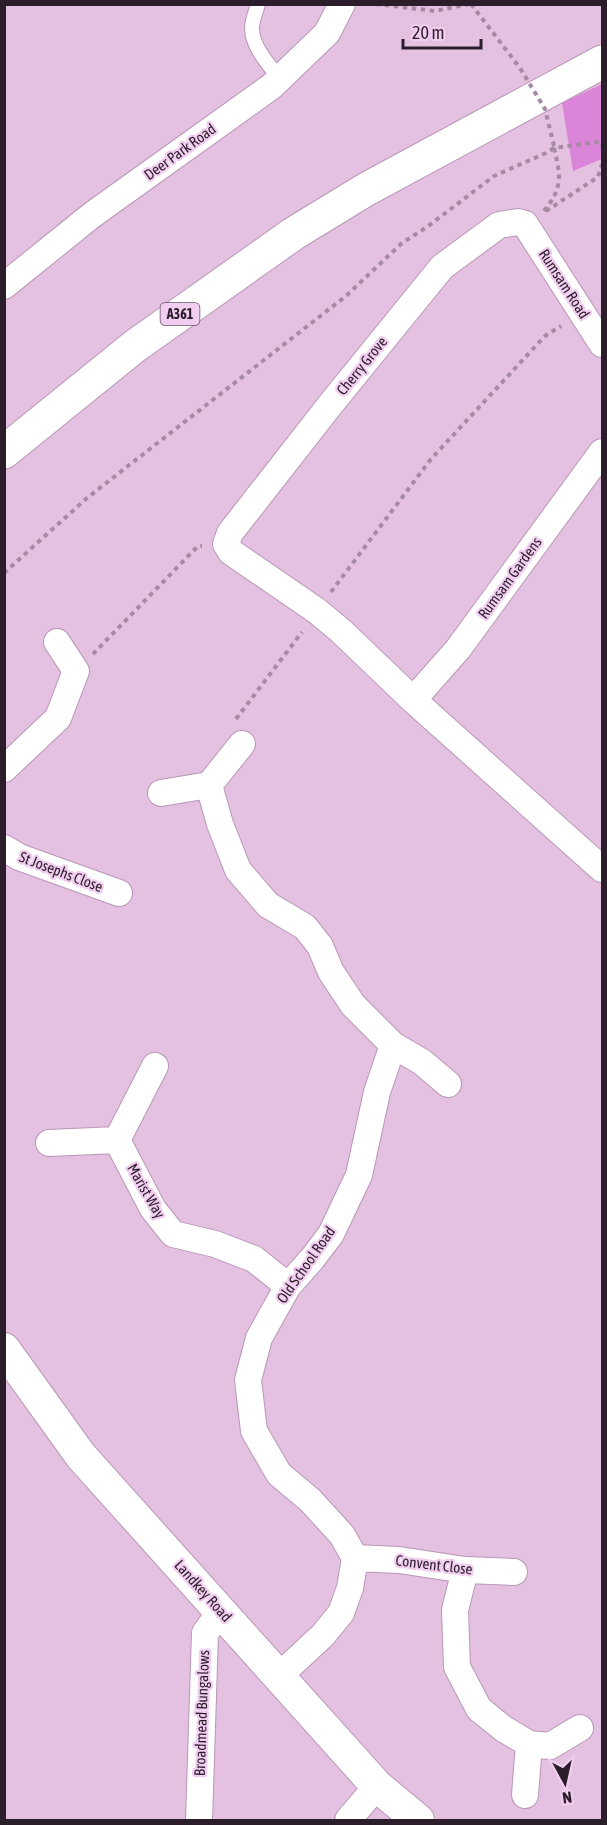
<svg xmlns="http://www.w3.org/2000/svg" width="607" height="1825" font-family="'Asap Condensed',sans-serif">
	<style>
		.green { fill: #db85d8 }
		.lines { fill: none; stroke-linecap: round; stroke-linejoin: round }
		.service-casing { stroke: #b997b7; stroke-width: 16 }
		.minor-casing { stroke: #b997b7; stroke-width: 28 }
		.tertiary-casing { stroke: #b997b7; stroke-width: 34 }
		.trunk-casing { stroke: #b997b7; stroke-width: 35 }
		.path { stroke: #a689a3; stroke-width: 4; stroke-dasharray: 4.5 4.5; stroke-linecap: butt }
		.service { stroke: #fff; stroke-width: 14 }
		.minor { stroke: #fff; stroke-width: 26 }
		.tertiary { stroke: #fff; stroke-width: 32 }
		.trunk { stroke: #fff; stroke-width: 33 }
		.path-bridge { stroke: #a689a3; stroke-width: 4; stroke-dasharray: 4.5 4.5; stroke-linecap: butt }
		.labels { text-anchor: middle; stroke-width: 4.5; stroke-linejoin: round; paint-order: stroke }
		.shield { fill: #f1cdef; stroke: #665265; stroke-width: 1.5 }
		.shield-label { font-size: 14px; font-weight: bold; fill: #2b1e2a }
		.street-label { font-size: 15px; fill: #2b1e2a; stroke: #f1cdef }
	</style>
	<rect width="100%" height="100%" fill="#e4c0e1"/>
	<!-- green -->
	<path class="green" d="M602,84V159L573,171L562,103Z"/>
	<g class="lines">
		<defs>
			<path id="service" d="M258,4C256,12 252,20 252,28C252,47 269,65 280,79"/>
			<path id="minor" d="M4,286L92,215L272,86L327,33L342,4
				M602,344L525,224L518,222L499,225L442,267L330,405L230,533L226,544L231,552L317,611L341,631L413,700L602,869
				M413,700L458,649L602,452
				M242,744L209,785L220,824L238,870L268,905L305,927L320,946L331,972L353,1005L393,1045L422,1062L448,1084
				M4,769L58,718L76,671L57,642
				M161,793L209,785
				M4,848L19,857L119,893
				M155,1066L117,1140L153,1209L173,1234L215,1244L254,1259L288,1286
				M49,1143L117,1140
				M355,1558L399,1560L465,1570L514,1572
				M465,1570L455,1610L457,1667L479,1709L504,1729L529,1744L550,1746L580,1728
				M279,1676L323,1635L341,1613L350,1588L355,1558L342,1535L310,1500L279,1474L254,1431L248,1380L259,1338L288,1286L312,1259L331,1234L359,1175L377,1092L393,1045
				M525,1795L529,1744
				M199,1820L205,1633L221,1611
				M348,1820L377,1786"/>
			<path id="tertiary" d="M4,1349L81,1456L377,1786L418,1820"/>
			<path id="trunk" d="M4,452L135,346L293,234L365,190L602,62"/>
		</defs>
		<!-- service casing -->
		<use href="#service" class="service-casing"/>
		<!-- minor casing -->
		<use href="#minor" class="minor-casing"/>
		<!-- tertiary casing -->
		<use href="#tertiary" class="tertiary-casing"/>
		<!-- trunk casing -->
		<use href="#trunk" class="trunk-casing"/>
		<!-- path -->
		<path class="path" d="M376,4L435,11L469,4
			M544,211C563,187 561,177 554,148L597,142H601L602,147
			M546,211L598,177L602,164
			M4,573L87,498L346,296L402,243L427,227L494,176L546,153L554,148V146
			M331,592L431,459L545,336L561,326
			M93,654L198,546H202
			M236,719L302,632"/>
		<!-- service -->
		<use href="#service" class="service"/>
		<!-- minor -->
		<use href="#minor" class="minor"/>
		<!-- tertiary -->
		<use href="#tertiary" class="tertiary"/>
		<!-- trunk -->
		<use href="#trunk" class="trunk"/>
		<!-- path-bridge -->
		<path class="path-bridge" d="M471,4L520,68L545,109L554,146"/>
	</g>
	<g class="labels">
		<!-- shield labels -->
		<rect class="shield" x="160.5" y="303" width="39" height="22" rx="4.5"/>
		<g class="shield-label">
			<text x="180" y="319">A361</text>
		</g>
		<!-- street labels -->
		<g class="street-label">
			<text transform="translate(180 152) rotate(-36)" y="5">Deer Park Road</text>
			<text transform="translate(564 284) rotate(57)" y="5">Rumsam Road</text>
			<text transform="translate(362 366) rotate(-51)" y="5">Cherry Grove</text>
			<text transform="translate(510 578) rotate(-54)" y="5">Rumsam Gardens</text>
			<text transform="translate(61 872) rotate(21)" y="5">St Josephs Close</text>
			<text transform="translate(146 1191) rotate(60)" y="5">Marist Way</text>
			<text transform="translate(306 1265) rotate(-55)" y="5">Old School Road</text>
			<text transform="translate(434 1565) rotate(7)" y="5">Convent Close</text>
			<text transform="translate(203 1591) rotate(48)" y="5">Landkey Road</text>
			<text transform="translate(202 1713) rotate(-88)" y="5">Broadmead Bungalows</text>
		</g>
	</g>
	<!-- border -->
	<rect width="607" height="1825" fill="none" stroke="#2b1e2a" stroke-width="12"/>
	<!-- north arrow -->
	<g transform="translate(565 1783) rotate(172)" stroke="#f1cdef" stroke-width="4.5" paint-order="stroke">
	<path d="M0-4.5L10 22L0 15L-10 22Z" fill="#2b1e2a"/>
	<text y="-9" font-size="16" font-weight="bold" text-anchor="middle" fill="#2b1e2a">N</text>
	</g>
	<!-- scale -->
	<path d="M403 39v9h78v-9" fill="none" stroke="#2b1e2a" stroke-width="3"/>
	<text x="412" y="39" font-size="18" fill="#2b1e2a" stroke="#f1cdef" stroke-width="4.5" paint-order="stroke">20 m</text>
</svg>
